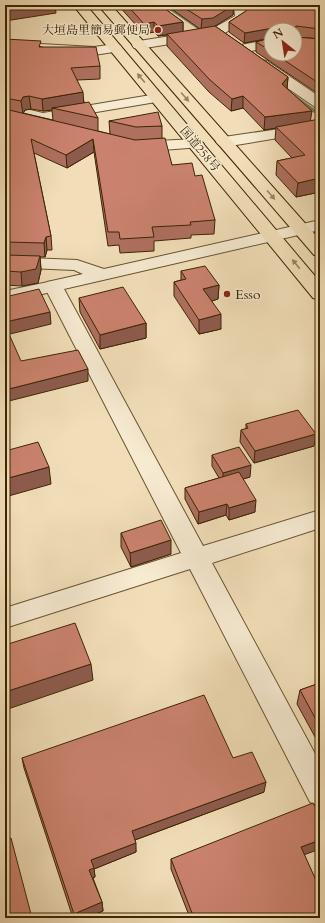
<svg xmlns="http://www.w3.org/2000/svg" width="325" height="923" font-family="Cardo,'Noto Serif JP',serif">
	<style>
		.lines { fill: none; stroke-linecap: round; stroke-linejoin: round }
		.stream { fill: #75806a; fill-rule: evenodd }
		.minor-casing { stroke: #6a5330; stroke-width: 2 }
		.tertiary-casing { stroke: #6a5330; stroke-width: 2 }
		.trunk-casing { stroke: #3d2502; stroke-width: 2 }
		.minor { fill: #f6ead1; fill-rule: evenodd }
		.tertiary { fill: #f6ead1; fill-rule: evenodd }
		.trunk { fill: #f1deb8; fill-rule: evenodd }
		.wall { fill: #ae705f; stroke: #3d2502; fill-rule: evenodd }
		.shaded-wall { fill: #8d5b4d; stroke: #3d2502 }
		.building { fill: #ca826e; stroke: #3d2502 }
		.oneway { fill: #97825d }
		.poi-dot { fill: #8f2418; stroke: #f6ead1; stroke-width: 1.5 }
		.labels { text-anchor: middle; stroke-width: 3; stroke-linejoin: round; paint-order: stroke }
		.far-poi-label { font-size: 12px; fill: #3d2502; stroke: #f6ead1; text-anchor: end }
		.far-street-label { font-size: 12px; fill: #3d2502; stroke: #f6ead1 }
		.poi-label { font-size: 14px; fill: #3d2502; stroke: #f6ead1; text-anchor: start }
	</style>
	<rect width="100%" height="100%" fill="#f1deb8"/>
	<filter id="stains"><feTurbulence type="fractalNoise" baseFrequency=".005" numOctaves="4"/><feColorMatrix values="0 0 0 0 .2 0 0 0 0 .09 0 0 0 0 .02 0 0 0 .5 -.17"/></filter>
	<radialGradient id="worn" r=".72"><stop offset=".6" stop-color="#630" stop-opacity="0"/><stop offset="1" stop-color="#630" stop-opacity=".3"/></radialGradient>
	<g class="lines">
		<!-- stream -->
		<path class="stream" d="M162,5H167L209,33L205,34Z
			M290,94H294L320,113V117L290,96Z"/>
		<defs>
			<path id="minor" d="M234,5H246L247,17L245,20L222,35H212L211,32L212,29L235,16Z
				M196,32L201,33L202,36L201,39L139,49L134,48L132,45L134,42L139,41Z
				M271,39V47L241,53L236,52L234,49L236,46Z
				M5,42L94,47L115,44L120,45L122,48L120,51L94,55L5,50Z
				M262,60L267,61L320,97V108L315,107L257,67L255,64L257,61Z
				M157,94L162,95L164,98L162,101L43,121L5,112V104L43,113Z
				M320,123V131L224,147L219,145L216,142L219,139L224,137Z
				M196,139L201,141L204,144L201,147L137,152L132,150L129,147L132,144L137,142Z
				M320,220V230L64,289L203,546L320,510V528L212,563L320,763V806L310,802L190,569L5,628V608L181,553L44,286L47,282L83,274L74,270L5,267V257L77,260L104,269Z"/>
			<path id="tertiary" d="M53,281L59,282L62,286L59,290L5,303V291Z"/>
			<path id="trunk" d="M73,5H86L320,282V300L313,298Z
				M98,5H111L320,240V256L314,255Z"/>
		</defs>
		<!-- minor casing -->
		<use href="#minor" class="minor-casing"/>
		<!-- tertiary casing -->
		<use href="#tertiary" class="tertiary-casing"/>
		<!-- trunk casing -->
		<use href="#trunk" class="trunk-casing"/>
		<!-- minor -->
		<use href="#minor" class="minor"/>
		<!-- tertiary -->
		<use href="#tertiary" class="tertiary"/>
		<!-- trunk -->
		<use href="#trunk" class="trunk"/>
	</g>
	<!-- wall -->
	<path class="wall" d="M118,5H160L183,22V32L200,29L166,5H234L233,15L215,26L288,77L287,88L310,121L320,119V192L296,197L276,175L277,161L292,158L275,140L276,128L264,130L243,108L231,111L209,92L167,46V35L158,36L154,32L144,34Z
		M247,5H316L317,12H320V39L295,37H296L320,39V95L256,52V42L271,38V54H295V30H271V38L244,43L229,32V22L246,11L248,10Z
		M5,39L42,47L100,66V79L77,80L84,102L98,118V131L110,134L109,121L162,126V138L172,165L195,176L215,220L214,234L191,235V238L154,241V251L120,253L119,245L108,246L94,152L67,168L34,153L51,236L52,250H47L45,257H40L41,270L38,283L22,286L5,285ZM31,109L43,111L52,110L53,120L23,113L25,110Z
		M181,271L219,285L218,299L212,301L221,329L199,334L174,296V282L181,280Z
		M79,298L146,323V338L100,349L80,312Z
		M246,424L314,446L254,463L240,442L241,430L246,429Z
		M212,455L250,477L243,479L255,512L229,520L226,515L198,524L185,499V488L219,478L212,466Z
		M121,533L171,554L131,567L121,547Z
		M320,683V746L297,704L300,690Z
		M22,758H233L264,792L135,840L136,852L94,869L95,877L93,878L102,902L103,911L86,918H73L24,768Z
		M304,855L319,887L320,918H190L171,869V859Z"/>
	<!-- shaded-wall -->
	<path class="shaded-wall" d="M32,5H55L56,13L5,21V9Z
		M234,5L233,15L212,28L201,29L202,19Z
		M154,22V32L144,34V24Z
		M183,22V32L158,36V26Z
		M296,26L295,36L294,28Z
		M273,28V30H271V38L244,43L245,33Z
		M288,77L287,89L282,84Z
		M83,92L84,105L52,108V110L43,111L42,99Z
		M29,96L31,109L25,110L23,114L21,101L23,97Z
		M243,96V108L231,111L232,99Z
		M312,111L310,123L276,127V128L264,130L265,117Z
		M93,139L94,152L67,168L66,155Z
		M320,178V192L296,197L298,183Z
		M46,237L47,250L45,257L44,243Z
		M40,256L41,270L38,283L22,286L21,272Z
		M219,285L218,299L203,304V289Z
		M50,312L51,324L6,335L5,322Z
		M221,314V329L199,334V320Z
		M146,323V338L100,349V335Z
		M88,369V381L5,402V390Z
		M316,434L314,446L254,463L255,451Z
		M251,465L250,477L223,485V473Z
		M49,467L51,484L5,497V479Z
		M256,500L255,512L229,520V508Z
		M227,504L226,515L198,524L199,512Z
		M171,540V554L131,567L130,553Z
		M91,664L93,680L5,710V692Z
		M266,782L264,792L132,841V831Z
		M320,840V849L298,857L301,847Z
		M136,843V852L94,869L95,877L91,879L89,870L91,860Z
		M102,902L103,911L86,918H74V914Z"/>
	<!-- building -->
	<path class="building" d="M5,5H32L5,9Z
		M127,5H160L183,22L158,26L154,22L144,24Z
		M180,5H234L213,18L202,19Z
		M249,5H316L317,12H320V29L296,26L294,28V30H273V28L245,33L229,22L246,11L249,8Z
		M215,26L288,77L282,84L312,111L265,117L243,96L232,99L210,80L167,34Z
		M295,36L296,37L320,39V84L275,54H295Z
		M271,38V51L256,42Z
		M5,39L41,41L39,47H96L100,66L71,68L83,92L42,99L29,96L23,97L21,101L5,98Z
		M89,102L98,118L52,108Z
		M5,109L135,140L165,138L172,165L192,163L195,176L202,175L215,220L190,222L191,225L152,227L154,237L120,239L119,232H108L93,139L66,155L31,139L51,236L46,237L44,243L5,242Z
		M158,112L162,126L136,127L109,121Z
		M320,119V178L298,183L277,161L305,155L276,127Z
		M5,255L40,256L36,269L21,272L5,271Z
		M205,266L219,285L203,289L221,314L199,320L174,282L186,279L181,271Z
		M123,287L146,323L100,335L79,298Z
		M39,289L50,312L5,322V297Z
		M5,325L21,361L78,350L88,369L5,390Z
		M298,410L316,434L255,451L241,430L248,428L246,424Z
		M38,442L49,467L5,479V451Z
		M239,447L251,465L223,473L212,455Z
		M239,472L256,500L229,508L227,504L199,512L185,488Z
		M161,520L171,540L130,553L121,533Z
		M75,623L91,664L5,692V645Z
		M320,683V727L300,690Z
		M204,695L233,758L252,752L266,782L132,831L136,843L91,860L94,868L89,870L102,902L74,914L22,758Z
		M313,803L320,816V840L301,847L319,887H320V918H194L171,859Z
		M11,838L32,918H5V841Z
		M61,915L62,918H53Z"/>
	<!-- one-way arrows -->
	<defs><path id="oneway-solid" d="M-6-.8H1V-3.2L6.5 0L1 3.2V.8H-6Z"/></defs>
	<g class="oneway">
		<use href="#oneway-solid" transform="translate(141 78) rotate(-130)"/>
		<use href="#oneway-solid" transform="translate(185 97) rotate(49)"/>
		<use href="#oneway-solid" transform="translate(271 195) rotate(49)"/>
		<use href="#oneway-solid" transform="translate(296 264) rotate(-129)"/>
	</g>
	<!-- markers -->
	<g class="poi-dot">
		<circle cx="158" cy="30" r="4"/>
		<circle cx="227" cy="294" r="4"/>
	</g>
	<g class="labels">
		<!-- far-poi labels -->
		<g class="far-poi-label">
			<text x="150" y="34">大垣島里簡易郵便局</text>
		</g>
		<!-- far-street labels -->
		<g class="far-street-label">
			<text transform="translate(200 149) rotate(50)" y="4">国道258号</text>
		</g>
		<!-- poi labels -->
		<g class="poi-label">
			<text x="235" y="299">Esso</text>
		</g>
	</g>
	<!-- margin -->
	<rect width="325" height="923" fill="none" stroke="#f1deb8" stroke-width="20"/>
	<rect x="6" y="6" width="313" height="911" fill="none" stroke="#3d2502" stroke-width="2"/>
	<rect x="10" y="10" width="305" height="903" fill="none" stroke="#3d2502"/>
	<!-- north arrow -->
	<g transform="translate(283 42) rotate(330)"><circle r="19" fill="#f6ead1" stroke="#ac9b7e"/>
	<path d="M0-3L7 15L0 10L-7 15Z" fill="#8f2418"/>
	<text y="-6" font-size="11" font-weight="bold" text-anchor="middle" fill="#3d2502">N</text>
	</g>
	<rect width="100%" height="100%" filter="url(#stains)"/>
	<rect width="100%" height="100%" fill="url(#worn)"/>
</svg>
